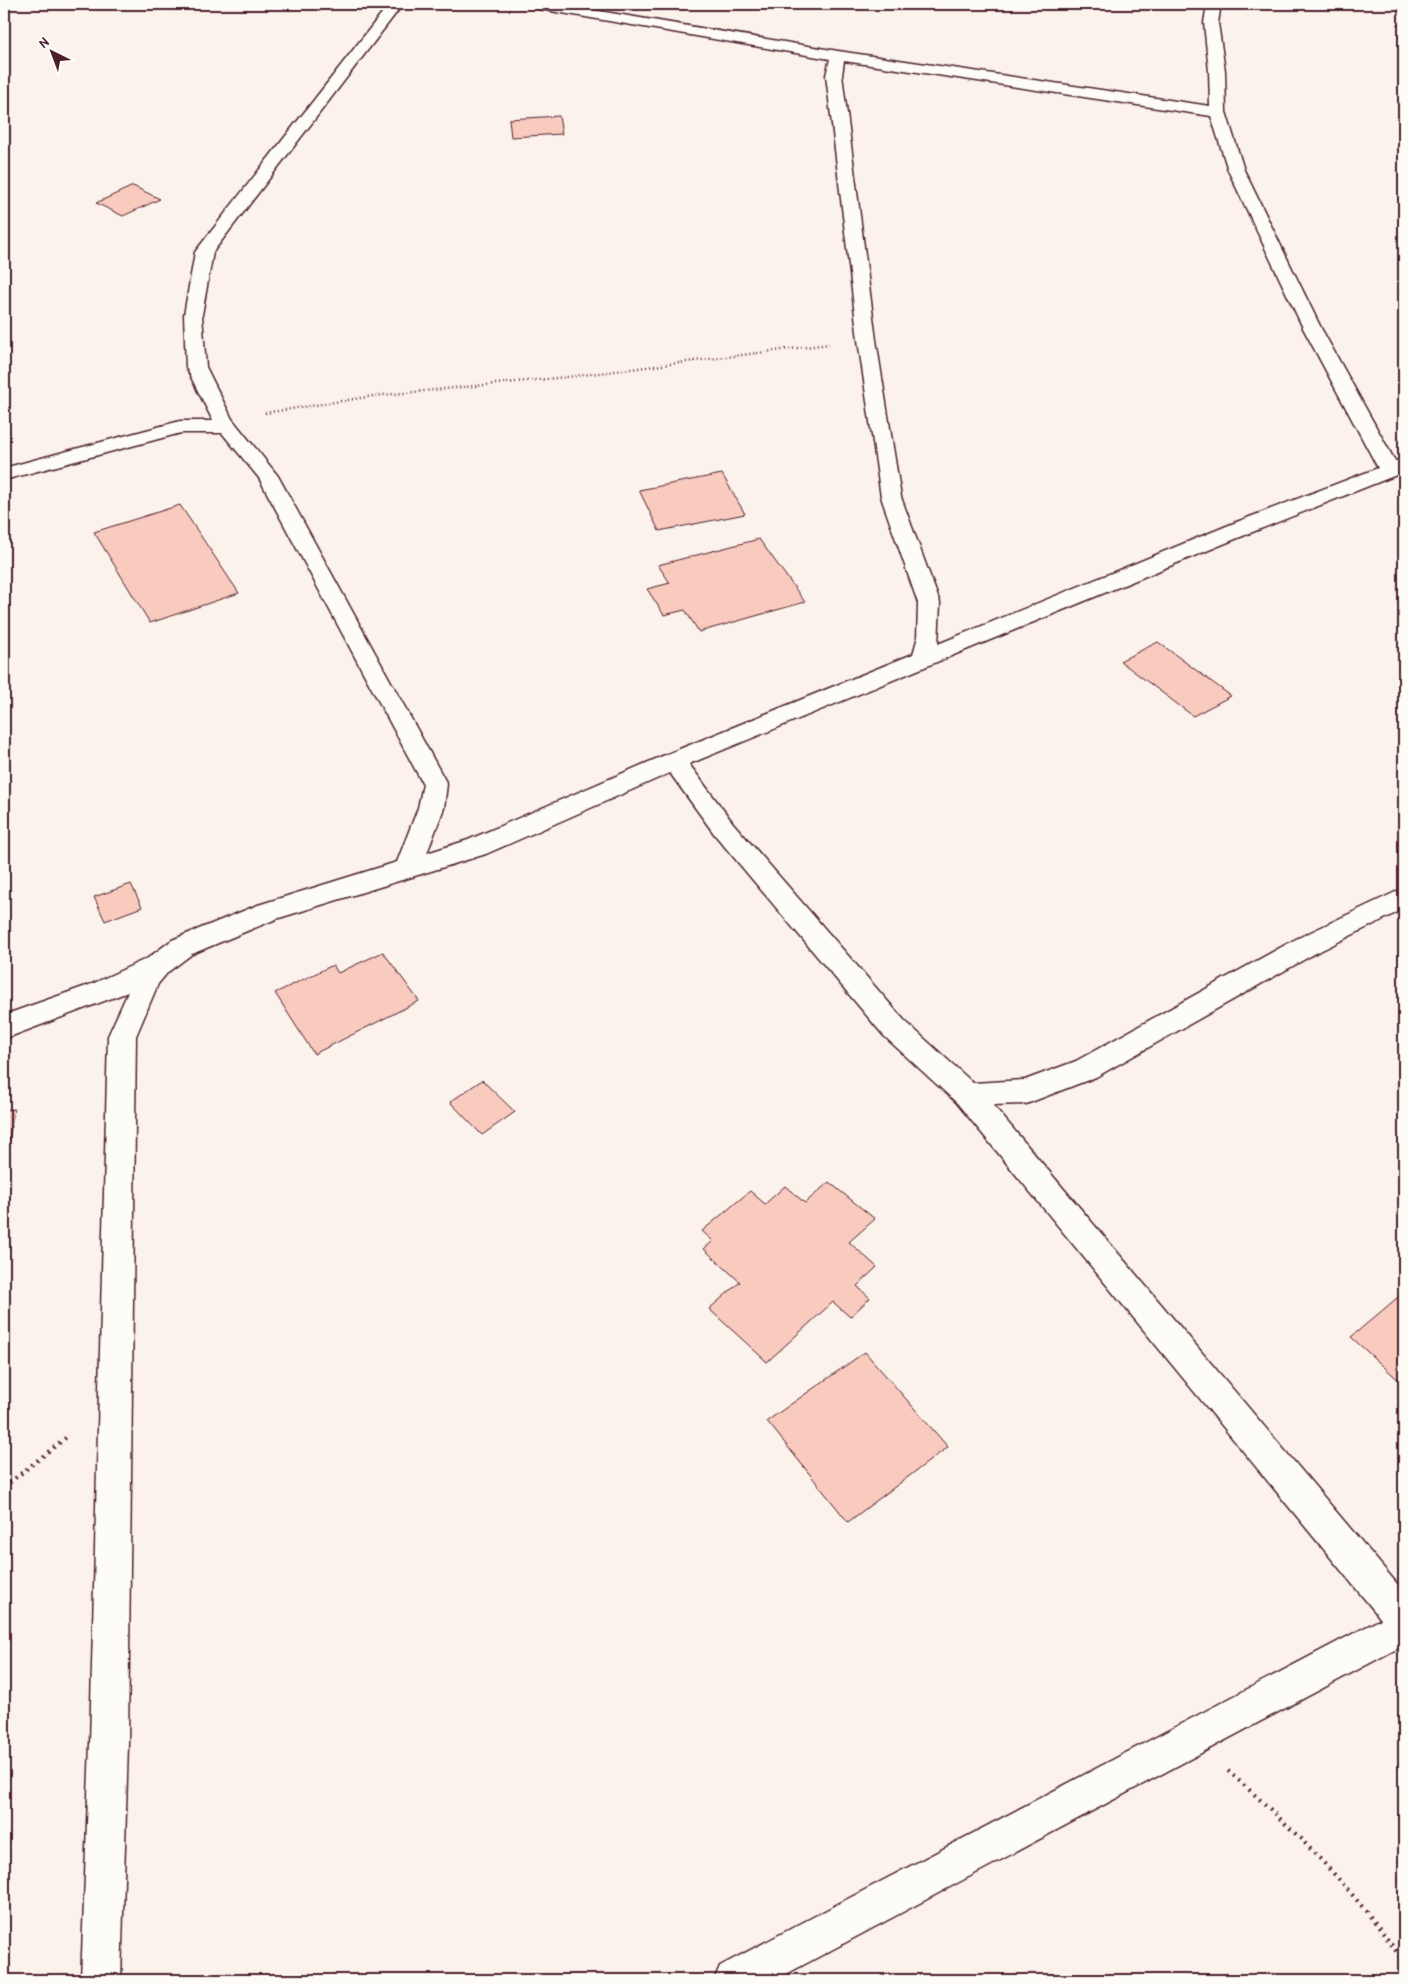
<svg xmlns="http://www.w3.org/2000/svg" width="1408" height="1984" font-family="'Patrick Hand',sans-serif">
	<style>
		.building { fill: #f9cabe; stroke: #4a1f2b }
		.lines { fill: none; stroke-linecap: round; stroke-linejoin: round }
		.street-casing { stroke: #4a1f2b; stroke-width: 3 }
		.path-far1 { stroke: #4a1f2b; stroke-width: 2.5; stroke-dasharray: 1 3; stroke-linecap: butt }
		.path { stroke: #4a1f2b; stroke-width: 4; stroke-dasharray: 2 5; stroke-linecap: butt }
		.street { fill: #fdfcf7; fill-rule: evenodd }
	</style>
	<rect width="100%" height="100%" fill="#fcf2ec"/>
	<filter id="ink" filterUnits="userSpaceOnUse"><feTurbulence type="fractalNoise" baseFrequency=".02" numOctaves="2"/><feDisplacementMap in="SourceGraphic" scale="10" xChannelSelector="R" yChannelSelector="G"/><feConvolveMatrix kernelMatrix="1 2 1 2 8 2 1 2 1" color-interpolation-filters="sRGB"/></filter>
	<g filter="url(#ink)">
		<!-- building -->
		<path class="building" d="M559,116L562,134L511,137L509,119Z
			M133,186L160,199L123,216L96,203Z
			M722,474L745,514L659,531L639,490Z
			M180,505L239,593L150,623L94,532Z
			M759,539L805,602L699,632L685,610L664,615L647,589L670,583L658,565Z
			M1158,642L1231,696L1193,716L1120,661Z
			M131,884L142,907L105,921L94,897Z
			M383,952L419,1001L314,1054L275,993L333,965L338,973Z
			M482,1080L515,1112L482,1135L450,1102Z
			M14,1109L8,1146L4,1147V1110Z
			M829,1182L875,1219L849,1242L877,1267L857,1286L870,1298L850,1317L833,1302L767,1362L709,1309L740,1282L704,1249L713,1241L702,1231L750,1191L765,1204L785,1186L805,1203Z
			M1404,1292V1385L1351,1337Z
			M865,1352L948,1447L848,1522L767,1421Z"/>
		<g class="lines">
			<defs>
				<path id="street" d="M389,4H403L213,252L202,315L206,367L232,419L278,476L447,784L444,808L427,853L468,840L665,755L913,654L917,640L918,603L881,497L858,340L826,75L830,59L533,8L526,4H557L838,51L1210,106L1209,71L1204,23L1207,4H1221L1218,23L1225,71L1226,112L1244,170L1321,328L1395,461L1404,459V472L1250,533L689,764L733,823L904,1020L973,1083L1025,1080L1076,1061L1294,940L1404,888V909L1314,954L1096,1077L1026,1104L993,1105L1404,1592V1645L775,1980H714L720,1966L1381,1619L957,1103L884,1036L715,835L670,773L486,854L276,919L192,954L168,972L158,984L136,1036L128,1744L121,1980H81L90,1744L108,1036L128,992L4,1039V1015L92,984L148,958L172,940L258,905L397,862L418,808L423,784L259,478L222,433H181L4,480V468L180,421H213L186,367L184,315L195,252ZM844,61L1211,116L1228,170L1303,328L1378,468L1234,523L938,644L940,603L901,497L876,340L842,75Z"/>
			</defs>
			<!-- street casing -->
			<use href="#street" class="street-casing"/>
			<!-- path-far1 -->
			<path class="path-far1" d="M265,413L373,396L567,377L829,344"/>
			<!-- path -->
			<path class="path" d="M4,1487L68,1436
				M1228,1771C1290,1825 1359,1894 1404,1963"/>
			<!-- street -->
			<use href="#street" class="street"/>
		</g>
	</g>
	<!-- margin -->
	<rect width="1408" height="1984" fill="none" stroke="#fdfcf7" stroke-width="20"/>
	<rect x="10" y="10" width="1388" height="1964" fill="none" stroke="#4a1f2b" stroke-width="2" filter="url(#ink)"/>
	<!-- north arrow -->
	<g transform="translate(52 52) rotate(318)" stroke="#fdfcf7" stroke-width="4" paint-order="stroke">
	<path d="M0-4L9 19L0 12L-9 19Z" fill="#4a1f2b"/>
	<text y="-8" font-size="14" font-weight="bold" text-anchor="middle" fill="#4a1f2b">N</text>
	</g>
</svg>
